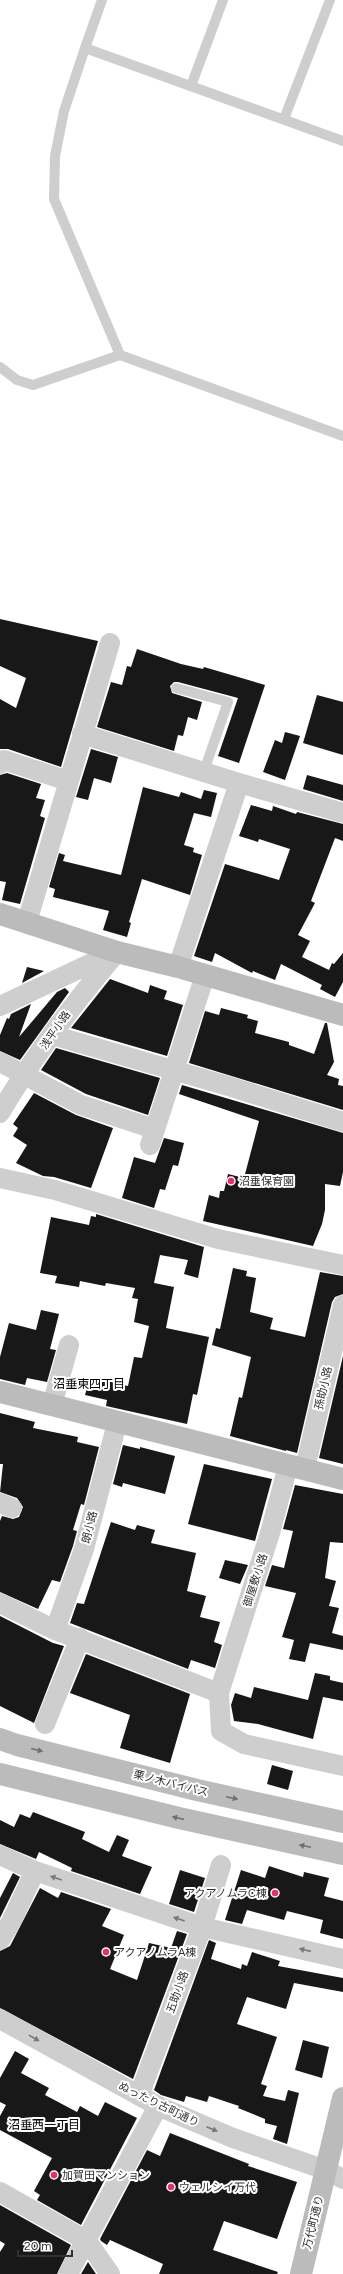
<svg xmlns="http://www.w3.org/2000/svg" width="343" height="2274" font-family="Figtree,'Noto Sans JP',sans-serif">
	<style>
		.building { fill: #181818 }
		.lines { fill: none; stroke-linecap: round; stroke-linejoin: round }
		.lane { stroke: #cecece; stroke-width: 10 }
		.street { stroke: #cecece; stroke-width: 20 }
		.secondary { stroke: #bbb; stroke-width: 22 }
		.oneway { fill: #6f6f6f }
		.oneway2 { fill: #787878 }
		.poi-dot { fill: #ec2e64; stroke: #fff; stroke-width: 1.5 }
		.labels { text-anchor: middle; stroke-width: 4; stroke-linejoin: round; paint-order: stroke }
		.street-label { font-size: 11px; fill: #313131; stroke: #fff }
		.poi-label { font-size: 11px; fill: #313131; stroke: #fff; text-anchor: start }
		.neighbourhood-label { font-size: 12px; fill: #000; stroke: #fff }
	</style>
	<rect width="100%" height="100%" fill="#fff"/>
	<!-- building -->
	<path class="building" d="M0,619L98,641L61,767L8,749H0V699L16,708L26,678L0,666Z
		M137,649L181,664L203,669L204,667L265,685L239,763L218,756L238,698L178,682H174L170,686L172,693L202,702L197,720L188,717L183,736L178,735L174,751L97,727L111,682L122,685L127,666L131,667Z
		M317,695L343,702V755L303,743Z
		M285,732L300,736L285,780L263,772L275,740L282,743Z
		M91,749L118,757L111,783L94,778L88,800L76,797Z
		M7,773L41,784L36,798L45,800L40,816L45,818L20,904L2,900L6,882L0,881V775Z
		M307,775L343,785V801L303,789Z
		M143,787L179,797L181,792L201,799L204,790L217,793L211,817L194,813L184,845L194,848L193,852L202,855L190,895L142,879L129,922L131,923L127,937L103,930L109,911L53,897L55,889L49,887L59,853L65,855L63,861L121,875Z
		M251,805L272,811L273,806L296,814L297,812L343,824V841L335,838L311,901L315,903L298,935L310,941L302,957L329,970L332,963L334,964L343,953V982L335,997L320,989L322,985L281,964L275,980L253,971L252,973L215,953L212,962L194,956L225,864L279,880L290,849L259,839L258,842L239,836Z
		M27,967L44,971L22,983Z
		M110,979L148,993L150,985L167,991L164,999L183,1005L167,1056L71,1028Z
		M65,988L69,992L20,1060L0,1051V1035L7,1018L9,1019L11,1014L31,1004L19,1037L57,992Z
		M221,1008L248,1015L247,1018L258,1021L255,1033L289,1042V1045L314,1054L325,1023H327L334,1062L327,1075L339,1079L338,1085L343,1086V1110L189,1063L205,1011L219,1015Z
		M56,1048L160,1078L148,1115L86,1094L41,1070Z
		M182,1085L343,1133V1172L340,1186L325,1184V1210L322,1224L313,1246L203,1221L209,1195L219,1198L220,1191H224L228,1174L244,1178L259,1121L179,1094Z
		M34,1093L76,1115L113,1128L91,1188L54,1177L43,1176L16,1163L27,1145L13,1136L18,1128L13,1124Z
		M164,1138L184,1143L178,1166L173,1165L165,1190L160,1189L154,1208L122,1198L134,1157L155,1163Z
		M96,1214L204,1247L198,1278L184,1274L188,1260L160,1255L154,1283L174,1287L166,1328L209,1337L197,1395L193,1394L187,1424L106,1406L107,1400L85,1395L90,1377L128,1386L134,1357L142,1358L149,1326L134,1322L138,1299L132,1298L135,1288L106,1283L105,1286L80,1281L79,1287L55,1283L57,1276L40,1273L51,1217L89,1225L91,1216L96,1217Z
		M233,1268L247,1271L246,1276L256,1278L250,1312L273,1318L270,1329L305,1337L320,1272L343,1276V1294L335,1297L332,1302L297,1453L286,1450V1451L230,1436L239,1397L242,1398L251,1357L212,1345L216,1328L220,1329Z
		M41,1310L59,1314L50,1349L56,1350L47,1382L27,1378L25,1385L0,1379V1357L9,1323L36,1330Z
		M343,1356V1464L319,1458Z
		M0,1413L35,1422L33,1428L78,1437L77,1442L99,1447L84,1505L81,1504L73,1530L77,1531L73,1546L60,1582L52,1580L38,1609L0,1592V1521L2,1516L13,1519L19,1517L23,1507L17,1498L0,1492L3,1464H0Z
		M123,1445L140,1449V1447L175,1456L165,1494L123,1483L122,1487L113,1484Z
		M204,1464L272,1479L255,1541L188,1524Z
		M295,1485L343,1494V1543L330,1542L325,1578L336,1581L329,1606L339,1608L332,1633L343,1636V1650L310,1643L305,1662L289,1659L294,1640L282,1637L296,1593L265,1586L272,1565L284,1568L293,1531L283,1529Z
		M111,1522L135,1530L137,1525L155,1530L151,1543L196,1553L187,1591L206,1596L200,1617L220,1622L214,1642L222,1645L215,1668L191,1660L188,1669L70,1623L77,1603L84,1604Z
		M225,1560L248,1565L240,1584L219,1578Z
		M0,1616L53,1643L64,1646L34,1723L0,1706Z
		M86,1654L190,1694L170,1763L120,1748L130,1715L70,1693Z
		M315,1673L330,1676V1680L343,1683V1701L323,1697L313,1739L258,1724L234,1721L231,1705L235,1693L251,1698L254,1687L308,1700Z
		M272,1765L293,1771L288,1790L267,1784Z
		M33,1812L85,1832L82,1839L109,1852L117,1835L129,1840L122,1856L152,1867L140,1894L71,1871L72,1868L39,1852L36,1859L0,1844V1820L14,1827L20,1814L30,1818Z
		M269,1866L303,1877L304,1872L329,1878L324,1896L343,1901V1939L320,1933L323,1920L287,1911L284,1920L247,1910L242,1924L225,1920L241,1870L265,1878Z
		M180,1870L205,1878L194,1912L169,1904Z
		M13,1873L20,1877L0,1918V1898Z
		M40,1888L58,1898L61,1892L111,1909L102,1926L124,1935L110,1969L137,1980L149,1943L171,1948L177,1931L187,1934L133,2079L0,2008V1951L10,1946Z
		M209,1940L216,1943L211,1959L241,1969L242,1964L247,1966L252,1952L280,1961L278,1966L343,1978V1992L294,1983L286,2009L247,1997L237,2024L277,2037L261,2084L267,2086L263,2096L285,2101L288,2090L299,2093L287,2144L273,2139L277,2126L265,2123V2119L238,2108L239,2106L209,2096L207,2102L186,2096L184,2102L161,2095L154,2090Z
		M303,2040L329,2047L322,2078L295,2070Z
		M15,2051L29,2059L21,2073L49,2088L45,2095L77,2112L80,2106L98,2116L105,2102L137,2118L81,2225L37,2200L40,2195L34,2191L52,2158L0,2130V2116L6,2105L0,2102V2078Z
		M170,2133L249,2164L248,2166L297,2182L277,2239L224,2221L213,2250L278,2272L277,2274H159L163,2264L110,2240L107,2245L101,2241L100,2239L147,2150L160,2156Z
		M0,2205L71,2245L57,2274H0V2252L5,2244L0,2241Z
		M88,2262L96,2274H81Z"/>
	<g class="lines">
		<!-- lane -->
		<path class="lane" d="M85,48L102,0
			M191,86L223,0
			M284,119L330,0
			M343,141L85,48L64,111L55,156L54,199L120,355L343,436
			M0,367L17,380L33,385L120,355
			M176,688L228,702L204,771"/>
		<!-- street -->
		<path class="street" d="M82,734L239,783L343,813
			M0,764L4,760L68,781
			M27,922L110,643
			M178,967L239,783
			M0,1006L111,954
			M52,1035L228,1086L343,1122
			M0,1062L81,1105L154,1129
			M0,1113C34,1055 74,1003 117,952
			M150,1145L205,975
			M0,1178L55,1190L218,1239L343,1265
			M54,1405V1398L69,1345
			M288,1466L270,1533L219,1693L221,1731L244,1744L343,1766
			M310,1470L306,1464L343,1305
			M0,1503L12,1508
			M0,1603L55,1630L219,1693
			M55,1630L84,1549L117,1423
			M45,1724L80,1638
			M0,1855L35,1871L202,1927L343,1959
			M0,1940L11,1922L35,1871
			M0,2019L158,2106L233,2138L326,2170L343,2179
			M139,2096L202,1927L221,1865
			M0,2192L87,2241L110,2274
			M68,2274L158,2106"/>
		<!-- secondary -->
		<path class="secondary" d="M0,914L117,952L178,967L343,1015
			M0,1392L343,1479
			M0,1739L17,1745L197,1790L343,1822
			M0,1774L179,1818L343,1854
			M301,2274L343,2098"/>
	</g>
	<!-- one-way arrows -->
	<defs><path id="oneway-solid" d="M-6-.8H1V-3.2L6.5 0L1 3.2V.8H-6Z"/></defs>
	<g class="oneway">
		<use href="#oneway-solid" transform="translate(37 1750) rotate(14)"/>
		<use href="#oneway-solid" transform="translate(232 1798) rotate(12)"/>
		<use href="#oneway-solid" transform="translate(178 1818) rotate(-167)"/>
		<use href="#oneway-solid" transform="translate(305 1846) rotate(-168)"/>
	</g>
	<g class="oneway2">
		<use href="#oneway-solid" transform="translate(56 1878) rotate(-161)"/>
		<use href="#oneway-solid" transform="translate(179 1919) rotate(-161)"/>
		<use href="#oneway-solid" transform="translate(305 1950) rotate(-167)"/>
		<use href="#oneway-solid" transform="translate(34 2038) rotate(29)"/>
		<use href="#oneway-solid" transform="translate(212 2129) rotate(23)"/>
	</g>
	<!-- markers -->
	<g class="poi-dot">
		<circle cx="231" cy="1181" r="4"/>
		<circle cx="275" cy="1893" r="4"/>
		<circle cx="106" cy="1952" r="4"/>
		<circle cx="54" cy="2175" r="4"/>
		<circle cx="171" cy="2187" r="4"/>
	</g>
	<g class="labels">
		<!-- street labels -->
		<g class="street-label">
			<text transform="translate(55 1030) rotate(-55)" y="4">浅平小路</text>
			<text transform="translate(323 1388) rotate(-77)" y="4">孫助小路</text>
			<text transform="translate(89 1527) rotate(-76)" y="4">朗小路</text>
			<text transform="translate(255 1580) rotate(-72)" y="4">御屋敷小路</text>
			<text transform="translate(171 1783) rotate(14)" y="4">栗ノ木バイパス</text>
			<text transform="translate(177 1992) rotate(-70)" y="4">五助小路</text>
			<text transform="translate(159 2104) rotate(26)" y="4">ぬったり古町通り</text>
			<text transform="translate(313 2222) rotate(-76)" y="4">万代町通り</text>
		</g>
		<!-- poi labels -->
		<g class="poi-label">
			<text x="239" y="1185">沼垂保育園</text>
			<text x="267" y="1897" text-anchor="end">アクアノムラC棟</text>
			<text x="114" y="1956">アクアノムラA棟</text>
			<text x="62" y="2179">加賀田マンション</text>
			<text x="179" y="2191">ウェルシイ万代</text>
		</g>
		<!-- neighbourhood labels -->
		<g class="neighbourhood-label">
			<text x="89" y="1388">沼垂東四丁目</text>
			<text x="44" y="2129">沼垂西一丁目</text>
		</g>
	</g>
	<!-- scale -->
	<path d="M18 2250v6h54v-6" fill="none" stroke="#313131" stroke-width="2"/>
	<text x="24" y="2250" font-size="12" fill="#313131" stroke="#ffffff" stroke-width="3" paint-order="stroke">20 m</text>
</svg>
